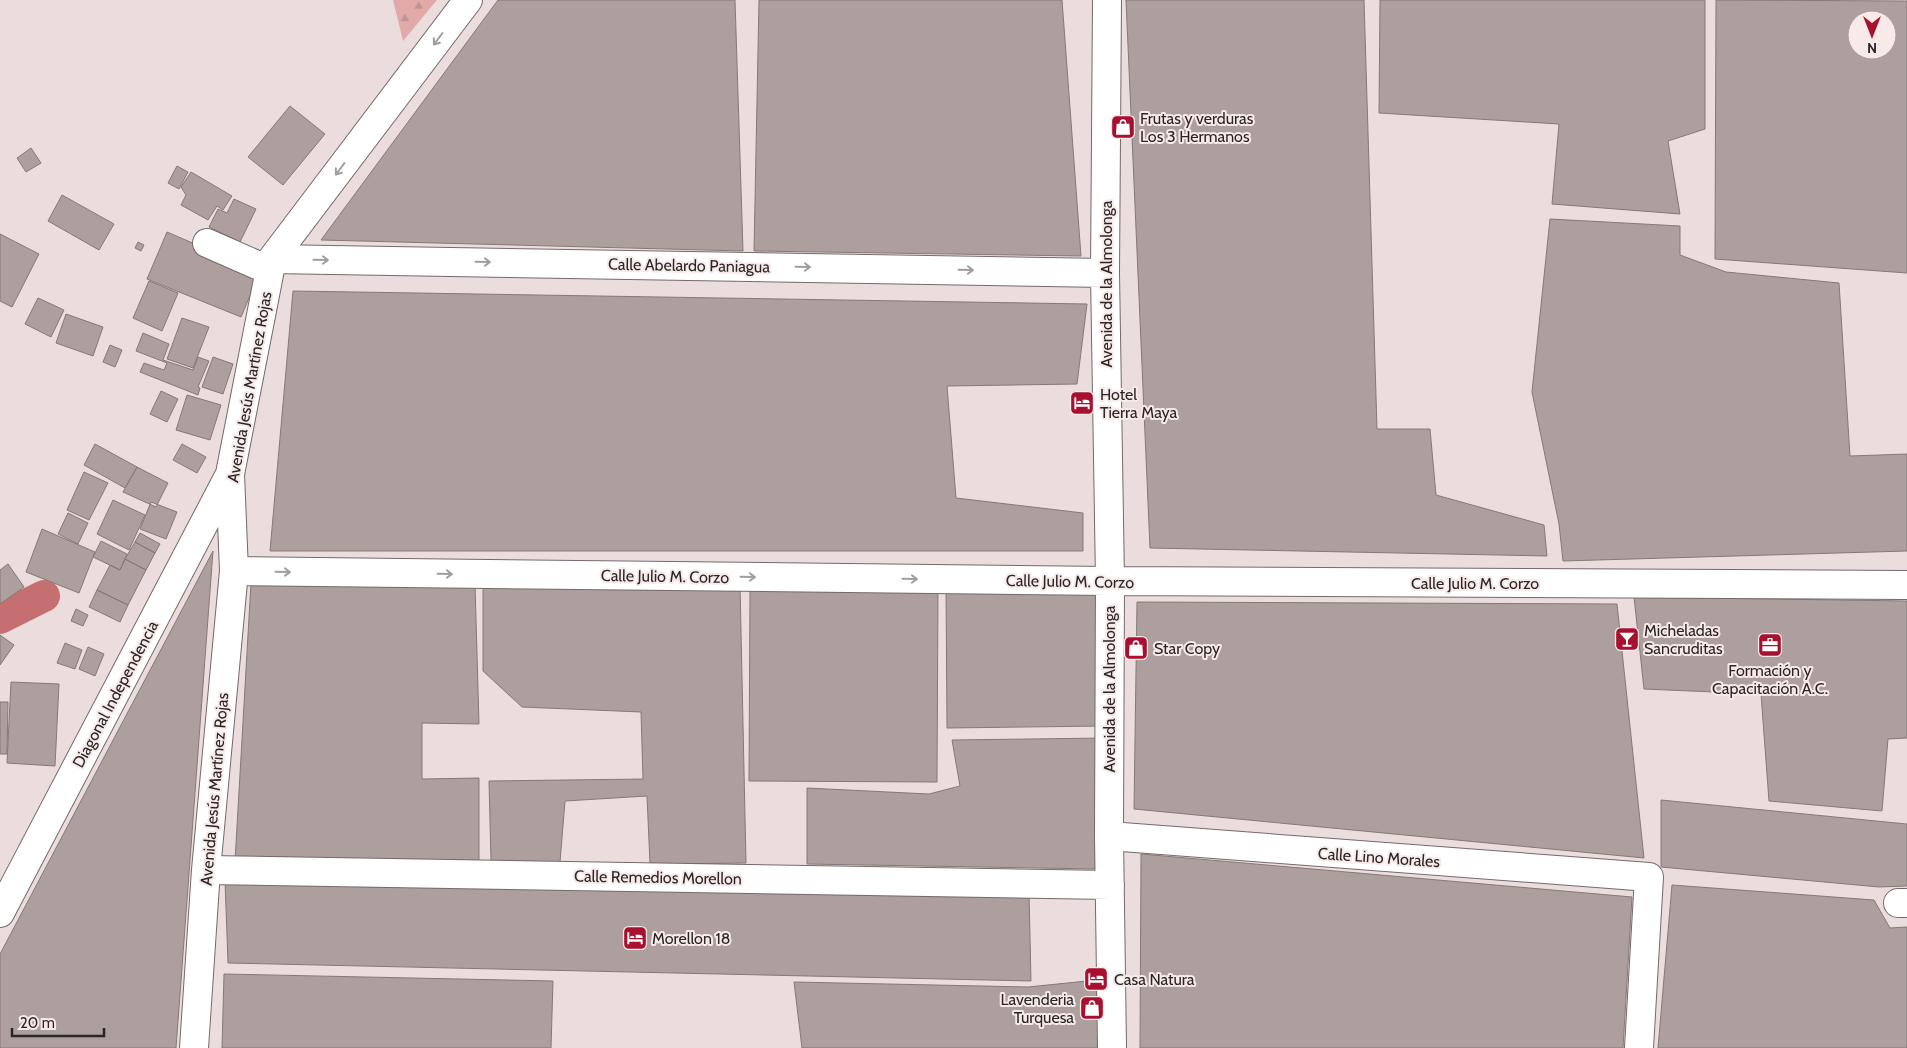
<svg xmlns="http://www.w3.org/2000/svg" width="1907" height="1048" font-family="Cabin,sans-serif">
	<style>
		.forest { fill: url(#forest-firs) }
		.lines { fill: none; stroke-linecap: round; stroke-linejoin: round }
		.canal { stroke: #c66f71; stroke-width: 32 }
		.building { fill: #ac9f9e; stroke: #857978; fill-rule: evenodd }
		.minor-casing { stroke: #766969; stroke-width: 30 }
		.minor { stroke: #fff; stroke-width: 28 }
		.oneway { stroke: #a09d9d }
		.labels { text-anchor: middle; stroke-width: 4; stroke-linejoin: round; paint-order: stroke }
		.poi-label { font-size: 16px; fill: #2b2626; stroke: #f9eaea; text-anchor: start }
		.street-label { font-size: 16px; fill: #2b2626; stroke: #f9eaea }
	</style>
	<defs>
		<pattern id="forest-firs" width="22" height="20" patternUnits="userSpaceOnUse" patternTransform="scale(1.25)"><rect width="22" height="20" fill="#e2a9a9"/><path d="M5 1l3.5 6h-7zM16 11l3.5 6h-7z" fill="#c29191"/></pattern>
	</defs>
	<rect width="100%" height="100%" fill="#ebdddd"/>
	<!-- forest -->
	<path class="forest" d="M393,0H437L403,41Z"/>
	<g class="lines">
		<!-- canal -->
		<path class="canal" d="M0,618L44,596"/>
	</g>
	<!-- building -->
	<path class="building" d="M498,0H735L743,251L321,240Z
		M759,0H1062L1081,256L754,251Z
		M1126,0H1364L1377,429H1430L1436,495L1544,525L1547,556L1150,548Z
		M1380,0H1705V129L1668,141L1680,214L1552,204L1559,124L1379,113Z
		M1716,0L1907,1V273L1715,259ZM1857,20H1887V50H1857Z
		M290,106L325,134L283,185L248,157Z
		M31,148L41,163L26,172L17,158Z
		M177,166L188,172L179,189L168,183Z
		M191,172L232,196L223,210L217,206L208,220L181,205L186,195L181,187Z
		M62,195L114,224L99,250L48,221Z
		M234,199L256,209L240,242L209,227L218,209L227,213Z
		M1550,219L1680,226V255L1726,272L1839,283L1850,456L1907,454V551L1563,561L1559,524L1532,392Z
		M167,232L260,272L241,317L147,279Z
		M0,234L39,254L12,307L0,301Z
		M138,242L144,245L141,251L135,248Z
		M149,281L178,293L162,331L133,318Z
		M293,291L1087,304L1077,384L947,386L956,498L1083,513V551H270Z
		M38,298L64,310L51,337L25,324Z
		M66,314L103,327L93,356L56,343Z
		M182,318L209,327L193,368L167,359Z
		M143,333L169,344L163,360L193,370L198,357L209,361L198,387L200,388L198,395L140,372L144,363L164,370L167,363L136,351Z
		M110,345L122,350L115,367L103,362Z
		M213,357L233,364L223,394L202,387Z
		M161,391L178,399L167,422L150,414Z
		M187,395L221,405L210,440L176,430Z
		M95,444L137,467L125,488L84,465Z
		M182,444L206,457L197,473L173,460Z
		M137,467L168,483L156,507L123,492Z
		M84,472L108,483L89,520L67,510Z
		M113,500L145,515L129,550L97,534Z
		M151,502L177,512L166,539L140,529Z
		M68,513L88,523L78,544L58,534Z
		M42,529L95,552L79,593L26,572Z
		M140,533L160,544L155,553L135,542Z
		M101,541L127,554L120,570L93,557Z
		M135,542L155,553L146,570L125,559Z
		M213,551L176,1048H0V954Z
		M125,559L146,570L128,605L97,590L110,565L120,570Z
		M8,564L24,587L0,604V570Z
		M251,583L475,584L479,724L422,723V779L479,778V861H235Z
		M483,584L740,585L746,863L650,864L647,796L565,801L560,862L491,861L489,781L643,779L641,712L522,707L483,671Z
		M1103,585L1104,726L947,728L946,586Z
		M750,588H938L937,782L749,781Z
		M97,590L128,605L120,622L89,607Z
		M1634,597L1907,601V738L1888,739L1882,811L1769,801L1761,694L1644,689Z
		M1137,602L1617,604L1644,858L1134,809Z
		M76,609L88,615L83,626L71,621Z
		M0,635L14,645L0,665Z
		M65,643L82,650L75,669L57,663Z
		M88,647L104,654L95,676L79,669Z
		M11,682L59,684L55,766L7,763Z
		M0,702H8L7,754H0Z
		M1105,738L1096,869L807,864V788L929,794L960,786L952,740Z
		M1661,800L1907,824V886L1879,887L1661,867Z
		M1141,854L1632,897L1623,1048H1140Z
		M225,880L1029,893L1031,981L228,963Z
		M1672,885L1874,900L1890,928L1907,927V1048H1658Z
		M224,974L553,981L551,1048H222Z
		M1097,980L1101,1048H802L794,982L1028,987Z"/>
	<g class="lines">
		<defs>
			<path id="minor" d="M1107,0L1105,273L1110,581L1109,836L1112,1048
				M207,243L257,265L271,266
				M272,259L1105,273
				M234,571L1110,581L1907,585
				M1109,836L1649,877L1639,1048
				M206,870L1110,885
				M1898,903H1907
				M0,913L229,476
				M194,1048L206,870L234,571L230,474L272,259L468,0"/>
		</defs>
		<!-- minor casing -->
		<use href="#minor" class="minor-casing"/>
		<!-- minor -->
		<use href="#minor" class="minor"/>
	</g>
	<!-- one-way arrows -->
	<defs><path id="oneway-shaft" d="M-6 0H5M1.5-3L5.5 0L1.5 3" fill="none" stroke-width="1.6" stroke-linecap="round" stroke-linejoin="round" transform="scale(1.25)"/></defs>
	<g class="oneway">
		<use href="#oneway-shaft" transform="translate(438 39) rotate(127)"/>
		<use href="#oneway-shaft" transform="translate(340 169) rotate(127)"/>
		<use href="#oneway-shaft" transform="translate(321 260) rotate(1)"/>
		<use href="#oneway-shaft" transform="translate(483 262) rotate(1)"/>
		<use href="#oneway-shaft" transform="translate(803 267) rotate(1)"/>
		<use href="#oneway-shaft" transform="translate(966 270) rotate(1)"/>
		<use href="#oneway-shaft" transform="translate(283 572) rotate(1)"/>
		<use href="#oneway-shaft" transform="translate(445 574) rotate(1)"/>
		<use href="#oneway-shaft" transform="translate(748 577) rotate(1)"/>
		<use href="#oneway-shaft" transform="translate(910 579) rotate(1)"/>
	</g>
	<!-- icons -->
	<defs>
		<symbol id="shop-square" viewBox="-11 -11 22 22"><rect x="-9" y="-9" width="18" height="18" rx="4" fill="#a8102f" stroke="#f9eaea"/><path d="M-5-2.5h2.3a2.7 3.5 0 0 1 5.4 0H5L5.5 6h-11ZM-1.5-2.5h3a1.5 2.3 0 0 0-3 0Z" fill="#fff"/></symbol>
		<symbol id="hotel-square" viewBox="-11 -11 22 22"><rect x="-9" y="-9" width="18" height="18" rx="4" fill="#a8102f" stroke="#f9eaea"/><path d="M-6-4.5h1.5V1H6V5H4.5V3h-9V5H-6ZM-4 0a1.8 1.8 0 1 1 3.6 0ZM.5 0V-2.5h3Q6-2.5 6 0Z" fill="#fff"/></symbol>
		<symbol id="bar-square" viewBox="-11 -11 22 22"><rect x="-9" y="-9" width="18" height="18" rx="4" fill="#a8102f" stroke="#f9eaea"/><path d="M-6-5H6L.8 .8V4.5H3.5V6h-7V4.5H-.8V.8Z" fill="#fff"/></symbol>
		<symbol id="office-square" viewBox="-11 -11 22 22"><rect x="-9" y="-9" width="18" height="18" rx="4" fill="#a8102f" stroke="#f9eaea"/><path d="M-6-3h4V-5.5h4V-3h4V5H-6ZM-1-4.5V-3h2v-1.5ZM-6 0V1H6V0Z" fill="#fff"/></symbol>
	</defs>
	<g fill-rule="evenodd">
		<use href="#shop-square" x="1109" y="113" width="28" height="28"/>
		<use href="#hotel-square" x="1068" y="389" width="28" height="28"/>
		<use href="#bar-square" x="1613" y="625" width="28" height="28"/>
		<use href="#office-square" x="1756" y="631" width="28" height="28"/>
		<use href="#shop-square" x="1122" y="634" width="28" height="28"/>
		<use href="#hotel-square" x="621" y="924" width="28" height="28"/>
		<use href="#hotel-square" x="1082" y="965" width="28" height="28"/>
		<use href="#shop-square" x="1078" y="994" width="28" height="28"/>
	</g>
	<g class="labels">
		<!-- poi labels -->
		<g class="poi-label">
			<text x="1140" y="124">Frutas y verduras<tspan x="1140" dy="18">Los 3 Hermanos</tspan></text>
			<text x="1100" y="400">Hotel<tspan x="1100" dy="18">Tierra Maya</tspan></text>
			<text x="1644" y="636">Micheladas<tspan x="1644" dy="18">Sancruditas</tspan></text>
			<text x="1154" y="654">Star Copy</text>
			<text x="1770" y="676" text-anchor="middle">Formación y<tspan x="1770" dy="18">Capacitación A.C.</tspan></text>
			<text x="652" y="944">Morellon 18</text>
			<text x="1114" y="985">Casa Natura</text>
			<text x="1074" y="1005" text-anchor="end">Lavenderia<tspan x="1074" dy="18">Turquesa</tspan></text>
		</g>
		<!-- street labels -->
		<g class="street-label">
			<text transform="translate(689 265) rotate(1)" y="6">Calle Abelardo Paniagua</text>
			<text transform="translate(1106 284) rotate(-90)" y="6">Avenida de la Almolonga</text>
			<text transform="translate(249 387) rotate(-80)" y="6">Avenida Jesús Martínez Rojas</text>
			<text transform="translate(665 576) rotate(1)" y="6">Calle Julio M. Corzo</text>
			<text transform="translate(1070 581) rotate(1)" y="6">Calle Julio M. Corzo</text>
			<text x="1475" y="589">Calle Julio M. Corzo</text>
			<text transform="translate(1109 689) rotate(-90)" y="6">Avenida de la Almolonga</text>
			<text transform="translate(115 694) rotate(-62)" y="6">Diagonal Independencia</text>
			<text transform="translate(214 789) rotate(-85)" y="6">Avenida Jesús Martínez Rojas</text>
			<text transform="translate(1379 857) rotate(4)" y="6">Calle Lino Morales</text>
			<text transform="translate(658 877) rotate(1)" y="6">Calle Remedios Morellon</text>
		</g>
	</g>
	<!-- north arrow -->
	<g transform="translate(1872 35) rotate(180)"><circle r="24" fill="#f9eaea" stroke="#a79c9c"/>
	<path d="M0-4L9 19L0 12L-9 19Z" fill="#a8102f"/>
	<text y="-8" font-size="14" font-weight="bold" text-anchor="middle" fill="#2b2626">N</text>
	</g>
	<!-- scale -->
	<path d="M12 1028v8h92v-8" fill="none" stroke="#2b2626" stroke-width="2.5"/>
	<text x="20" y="1028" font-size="15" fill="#2b2626" stroke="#f9eaea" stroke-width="4" paint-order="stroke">20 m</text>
</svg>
